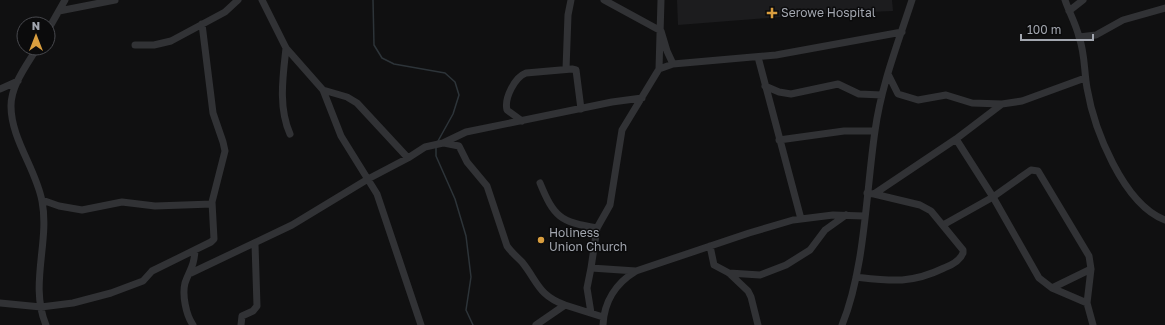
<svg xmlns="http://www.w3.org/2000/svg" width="1165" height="325" font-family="'Golos Text',sans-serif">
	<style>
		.built { fill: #1c1c1e }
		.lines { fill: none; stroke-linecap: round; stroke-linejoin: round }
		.stream { stroke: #2d3439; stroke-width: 1.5 }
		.minor { stroke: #313235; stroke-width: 7 }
		.poi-dot { fill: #d99e3f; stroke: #0b0b0c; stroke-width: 1.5 }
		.labels { text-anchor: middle; stroke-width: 3; stroke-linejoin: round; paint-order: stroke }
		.poi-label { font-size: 12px; fill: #a3a7b0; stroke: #0b0b0c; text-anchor: start }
	</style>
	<rect width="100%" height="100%" fill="#101011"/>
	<!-- built -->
	<path class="built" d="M677,0H892L893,11L818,14L678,25Z"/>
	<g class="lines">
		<!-- stream -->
		<path class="stream" d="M373,0L374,45L382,58L394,64L445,73L455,82L459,95L453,114L438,141
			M436,147V156L455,199L466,236L471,277L466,310L473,325"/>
		<!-- minor -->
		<path class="minor" d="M262,0L286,48L323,90L341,136L377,194L421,325
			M604,0L661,31L667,51L673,64
			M1065,0C1069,12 1076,24 1079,37C1085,53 1084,71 1087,88C1094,129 1123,204 1165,220
			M59,11L115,0
			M1069,11L1083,0
			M48,30L65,0
			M1079,37L1096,35L1123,20L1165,8
			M135,45H154L171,41L225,12L238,0
			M37,48C27,65 11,85 11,106C11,139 36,169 42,201C50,242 29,285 46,325
			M286,48C283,76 278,107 290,134
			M758,57L801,219
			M566,69L568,15L571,0
			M659,69L673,64L776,55L902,32
			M888,74L898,94L918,100L946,95L972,103L1002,104
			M765,86L779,92L791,94L838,84L859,94L882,95
			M0,89L18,81
			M323,90L347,97L357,103L408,158
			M522,121L507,110C504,98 515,77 526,73L572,69L576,70L581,109
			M956,139L993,197L1039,278L1052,288L1087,303
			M779,140L844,131H875
			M444,143L459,146L467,162L487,186L507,246C511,252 517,257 522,262C538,282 538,295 565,305
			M540,183C554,217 560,222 597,228
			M867,193L874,194L956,139L1002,104L1022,101L1085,78
			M42,200L59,206L82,210L122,202L155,206L212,204
			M943,225L993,197L1031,170L1038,171L1089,256L1091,269L1087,303L1093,325
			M710,246L714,265L729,273L748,291L751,297L758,325
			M636,271L591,268L597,228L610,205L622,130L659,69L661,0
			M191,273L292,225L368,179L408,158L425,147L443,143L466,132L612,102L642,98
			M729,273L760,275L786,265L810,250L825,230L846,215
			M856,277C891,281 911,284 944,268C952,265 960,261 963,253V250L931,211L920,205L874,194
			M1052,288L1091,269
			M0,303L41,307L73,303L111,293L143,281L152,271L211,242L214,239L212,202L225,151L223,142L213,113L202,24
			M591,313L587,288L591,268
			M193,325C186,315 182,295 185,283C190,269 194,267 195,250
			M241,325L242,316L253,311L257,306L255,244
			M536,325L565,305L603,317
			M603,325C604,302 616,283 636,271L749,233L793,220L833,215L864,216
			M842,325C865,269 866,192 875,131C881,86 898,43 912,0"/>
	</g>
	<!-- markers -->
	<g class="poi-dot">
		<path d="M770 7h4v4h4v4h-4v4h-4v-4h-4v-4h4z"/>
		<circle cx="541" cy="240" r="4"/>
	</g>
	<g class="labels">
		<!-- poi labels -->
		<g class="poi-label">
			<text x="781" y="17">Serowe Hospital</text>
			<text x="549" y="237">Holiness<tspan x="549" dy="14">Union Church</tspan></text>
		</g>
	</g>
	<!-- north arrow -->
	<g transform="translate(36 36)"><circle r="19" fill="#0b0b0c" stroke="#48494e"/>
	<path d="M0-3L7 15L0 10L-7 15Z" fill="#d99e3f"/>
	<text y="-6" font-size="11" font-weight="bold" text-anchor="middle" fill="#a3a7b0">N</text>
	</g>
	<!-- scale -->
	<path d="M1021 34v6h72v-6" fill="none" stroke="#a3a7b0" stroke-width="2"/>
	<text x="1027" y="34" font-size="12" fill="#a3a7b0" stroke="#0b0b0c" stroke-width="3" paint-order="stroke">100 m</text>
</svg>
